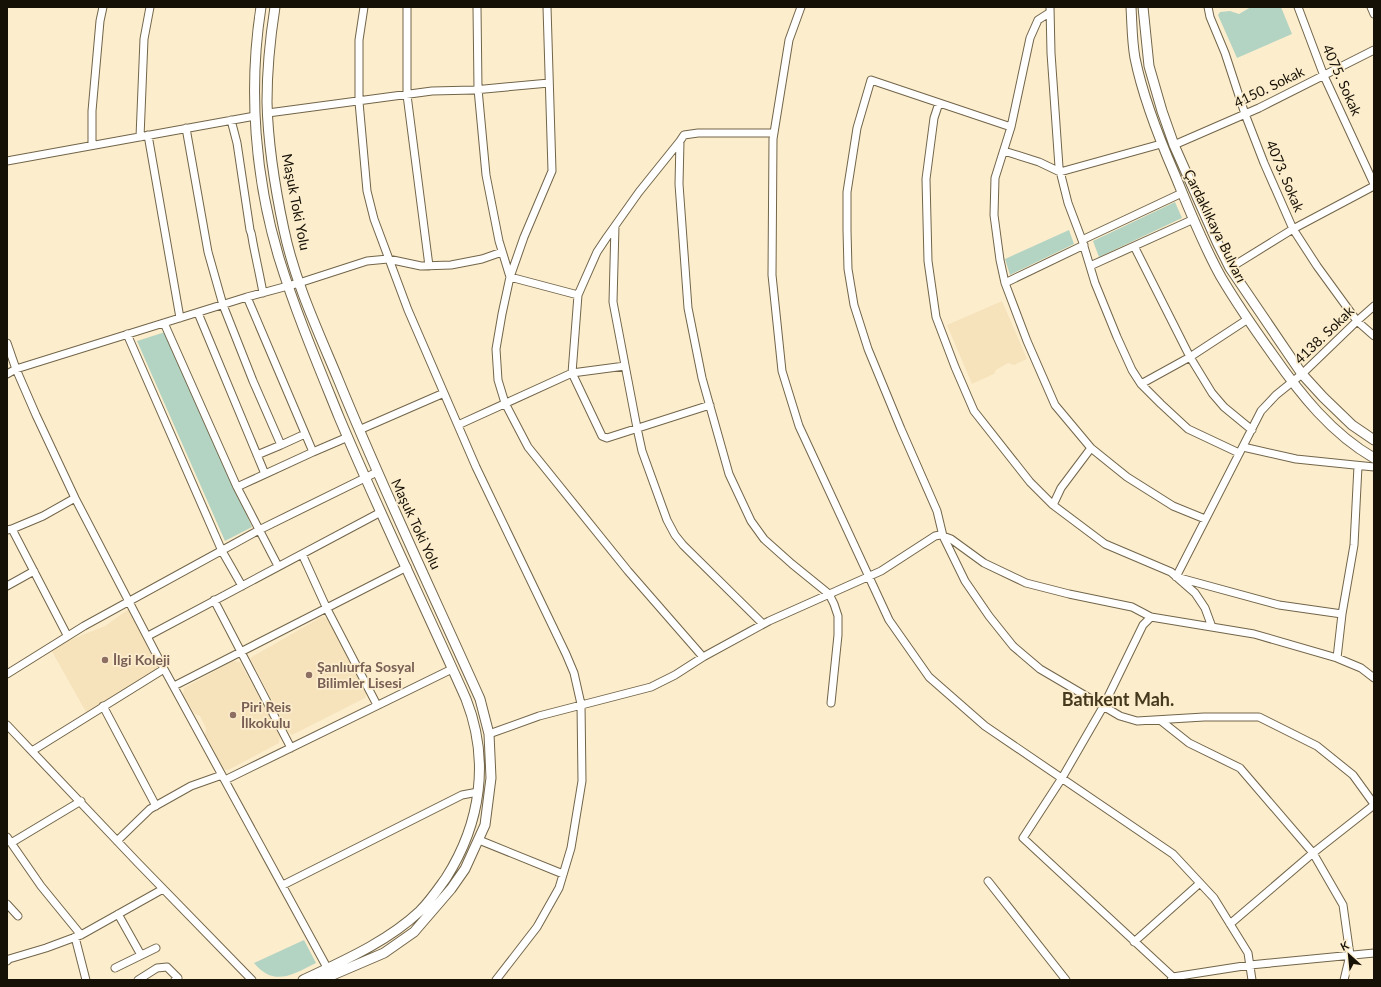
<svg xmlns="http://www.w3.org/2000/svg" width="1381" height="987" font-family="Lato,sans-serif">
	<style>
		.built { fill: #f6e3bc }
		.green { fill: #b4d4c3 }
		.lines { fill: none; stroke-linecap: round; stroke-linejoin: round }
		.minor-casing { stroke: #726549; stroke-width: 9 }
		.major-casing { stroke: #726549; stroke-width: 11 }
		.minor { stroke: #fff; stroke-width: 7 }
		.major { stroke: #fff; stroke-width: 9 }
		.education-dot { fill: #8d6e63; stroke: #fcedcd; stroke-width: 1.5 }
		.labels { text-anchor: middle; stroke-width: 3.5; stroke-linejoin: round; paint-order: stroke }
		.street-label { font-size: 14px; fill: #161106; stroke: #fcedcd }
		.education-label { font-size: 14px; font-weight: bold; fill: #785e54; stroke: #fcedcd; text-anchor: start }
		.district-label { font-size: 18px; font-weight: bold; fill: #45391e; stroke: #fcedcd }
	</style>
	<rect width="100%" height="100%" fill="#fcedcd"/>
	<!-- built -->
	<path class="built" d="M1002,301L1027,359L1014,365L1008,363L996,370L994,374L972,384L947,325Z
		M129,609L159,671L86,712L50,648L105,626Z
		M323,616L329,620L368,692L365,698L292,735L288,732L250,658Z
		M233,661L240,662L280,736L279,743L228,770L223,769L205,735L206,728L200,716L195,714L183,695L184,688Z"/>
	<!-- green -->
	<path class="green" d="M1251,7H1281L1292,34L1237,58L1218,15L1220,12L1230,11L1239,14Z
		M1175,202L1182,218L1099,257L1093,241Z
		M1069,230L1074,244L1010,275L1005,259Z
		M165,332L252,527L225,541L137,341Z
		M304,940L316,963C292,975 274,987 254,963Z"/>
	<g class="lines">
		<defs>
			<path id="minor" d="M364,7L359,40V102L367,191L374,219L408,310L476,467L566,654L574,673L581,704L582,781L571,848L559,888L537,927L496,980
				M407,7V95L429,266
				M477,7L478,89L486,175L499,241L510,277L578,295
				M547,7L552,171L524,237L510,277L502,314L496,349L498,380L505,403L528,447L628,571L703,657
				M801,7L789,40L773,139L772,275L782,371L799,426L889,620L929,677L985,726L1173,854L1214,898L1248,953L1252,980
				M1050,7L1051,53L1059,167L1068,203L1082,240L1095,283L1117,337L1132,370L1141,384L1161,404L1188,429L1239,453
				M1208,7L1210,17L1225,53L1245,114L1264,163L1293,229L1317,266L1357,321L1374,336
				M1298,7L1324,76L1374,184
				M1371,7L1374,14
				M1049,13L1038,20L1030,38L1011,127L995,178L994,215L1000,260L1005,283L1027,341L1055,405L1091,448L1127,477L1173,506L1205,519
				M939,103L934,118L926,179L928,261L936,317L955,367L974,411L1030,482L1053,505L1105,544L1171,572L1195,593L1205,608L1212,627
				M268,113L432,91L474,90L549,83
				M231,120L237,143L250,230C252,234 252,238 253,243C256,259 260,276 263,293
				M1011,127L871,80L857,128L847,192V230L848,269L854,305L868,349L901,429L937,511L943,536L965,581L989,616L1013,646L1040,669L1120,716L1137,721L1204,717H1259L1317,746L1353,775L1374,804
				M186,128L208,252L223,305L253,381L281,445L257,455
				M774,133H698L684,135L680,141L679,184L688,308L702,378L729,474L751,521L764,539L792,564L829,594L834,604L838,616V635L831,703
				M148,135L180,318
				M140,137L144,39L150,7
				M680,141L639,192L607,237L597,252L578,295L572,373L602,436L607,438L710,405
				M92,145V111L100,21L103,7
				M1174,145L1259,108L1374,50
				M1004,151L1039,162L1060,172L1161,144
				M7,161L255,116
				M615,226L613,302L637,428L642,451L667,520L675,535L683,545L763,624
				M1082,240L1182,193
				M1134,246L1190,357L1212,393L1224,407L1252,430
				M1090,266L1194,219
				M1230,268L1293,229L1374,186
				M1005,283L1084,245
				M247,297L313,452
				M198,313L265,474
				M164,323L237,487L278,566
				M127,334L222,551L242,586
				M7,343L16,369L36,415L75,498L164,669L330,973
				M7,374L16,369L247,297L299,283L367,261L388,259L421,266L451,265L482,259L502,252
				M1141,384L1190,357L1248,319
				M458,425L572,373L625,366
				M359,430L444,393
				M281,445L305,434
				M1243,447L1296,459L1374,467
				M237,487L313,452L348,437
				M1053,505L1061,488L1091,448
				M12,529L67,635
				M7,530L12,529L43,516L75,498
				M302,554L327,609L377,705
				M7,586L34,571
				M214,600L291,748
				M1342,614L1354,545L1358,466
				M1151,617L1143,625L1103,707L1062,778L1023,838L1173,977
				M148,636L381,512
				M1337,658L1342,614L1279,605L1176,577L1261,411L1276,395L1302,374L1357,321L1374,306
				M7,674L84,626L259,530L377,472
				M174,686L407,567
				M103,706L156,806
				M1160,720L1189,743L1240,768L1313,853L1343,905L1350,955L1344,980
				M7,725L138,863L252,980
				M489,734L539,716L651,687L675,675L703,657L769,621L881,571L935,536L940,535L951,539L984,563L1026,583L1069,594L1132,607L1151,617L1254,634L1337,658L1361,668L1374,678
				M32,751L164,669
				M225,780L452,669
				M7,837L41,886L81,935
				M479,840L563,874
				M117,841L150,809L191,786L222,775
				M11,843L81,801
				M988,881L1066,980
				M283,885L462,795L478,792
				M7,904L18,916
				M118,914L141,955
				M1230,924L1313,853L1374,805
				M75,937L86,980
				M1134,942L1200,883
				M7,961L9,959L46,948L81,935L163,889
				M115,968L156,948
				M138,980L157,968L167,967L178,978L175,980
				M1171,980L1173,977L1250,965L1374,953"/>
			<path id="major" d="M261,7C248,90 255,178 279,258C296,313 318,365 339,417C379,512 424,605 466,699C490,760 481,823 446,878C438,889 430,901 420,911C387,942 343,961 303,980
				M275,7C270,39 267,70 267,102C268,145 275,188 284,230C295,282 318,331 338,379C382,487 432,592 480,699L489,734L491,778L485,825L465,869L451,889L414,932L384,953L321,980
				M1131,7C1132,24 1132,42 1135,58C1143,98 1159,138 1175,175C1189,209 1203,245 1221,277C1237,304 1255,330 1273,355C1300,394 1332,434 1374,458
				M1143,7L1149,66L1162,111L1174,145L1217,242L1230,268L1302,374L1323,397L1352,425L1374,440"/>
		</defs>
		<!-- minor casing -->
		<use href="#minor" class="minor-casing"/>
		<!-- major casing -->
		<use href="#major" class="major-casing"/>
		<!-- minor -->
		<use href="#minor" class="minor"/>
		<!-- major -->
		<use href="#major" class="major"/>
	</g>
	<!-- markers -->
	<g class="education-dot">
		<circle cx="105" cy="660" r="4"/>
		<circle cx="309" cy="675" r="4"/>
		<circle cx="233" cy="715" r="4"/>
	</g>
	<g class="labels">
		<!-- street labels -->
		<g class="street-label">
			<text transform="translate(1342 80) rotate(66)" y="5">4075. Sokak</text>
			<text transform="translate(1269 87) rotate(-26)" y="5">4150. Sokak</text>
			<text transform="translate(1285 176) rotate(67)" y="5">4073. Sokak</text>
			<text transform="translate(296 202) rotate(79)" y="5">Maşuk Toki Yolu</text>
			<text transform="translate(1215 226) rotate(64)" y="5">Çardaklıkaya Bulvarı</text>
			<text transform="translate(1324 335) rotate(-44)" y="5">4138. Sokak</text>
			<text transform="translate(416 524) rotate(65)" y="5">Maşuk Toki Yolu</text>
		</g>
		<!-- education labels -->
		<g class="education-label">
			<text x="113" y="665">İlgi Koleji</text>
			<text x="317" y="672">Şanlıurfa Sosyal<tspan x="317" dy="16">Bilimler Lisesi</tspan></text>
			<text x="241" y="712">Piri Reis<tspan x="241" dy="16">İlkokulu</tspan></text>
		</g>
		<!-- district labels -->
		<g class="district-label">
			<text x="1118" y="706">Batıkent Mah.</text>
		</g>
	</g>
	<!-- border -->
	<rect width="1381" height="987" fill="none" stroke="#161106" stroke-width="16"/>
	<!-- north arrow -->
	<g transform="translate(1349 955) rotate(333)" stroke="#fcedcd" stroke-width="3" paint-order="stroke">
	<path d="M0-3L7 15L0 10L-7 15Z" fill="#161106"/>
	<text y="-6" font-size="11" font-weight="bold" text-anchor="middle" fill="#161106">K</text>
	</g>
</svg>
